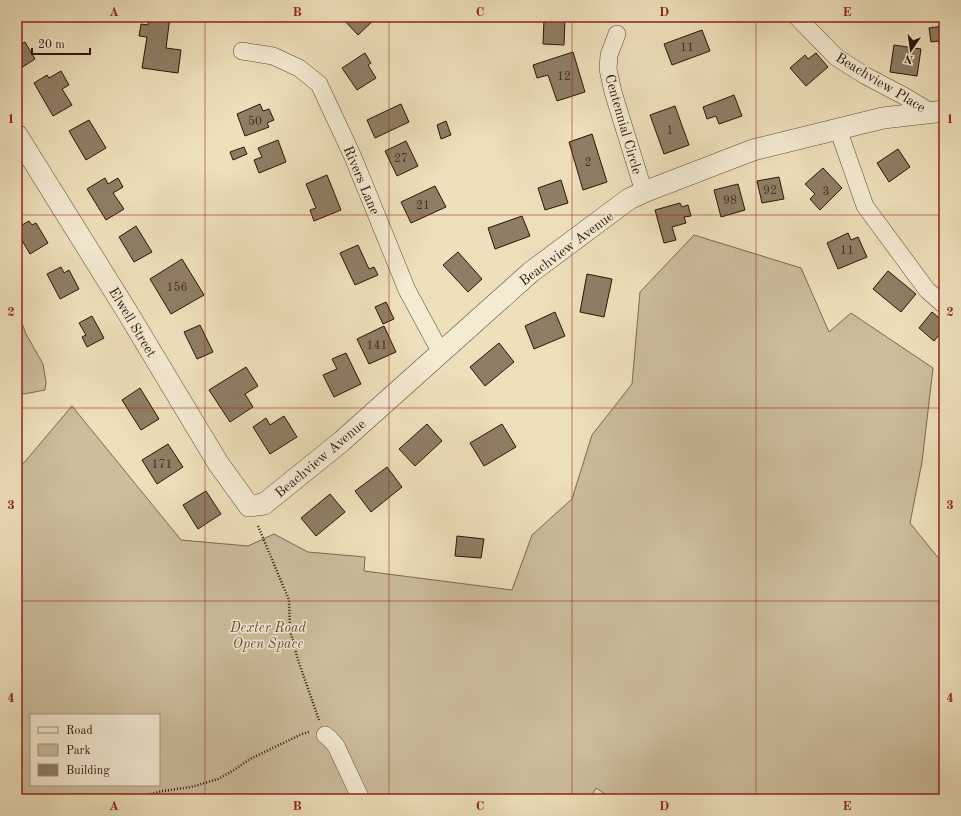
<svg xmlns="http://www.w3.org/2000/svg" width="961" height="816" font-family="'Old Standard TT',serif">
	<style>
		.green { fill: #ccbd9d; stroke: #7a6852; fill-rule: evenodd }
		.building { fill: #8f7e65; stroke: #281408 }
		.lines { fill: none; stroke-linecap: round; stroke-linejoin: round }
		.minor-casing { stroke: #5a4735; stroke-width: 18 }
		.tertiary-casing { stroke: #5a4735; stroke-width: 22 }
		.path { stroke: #281408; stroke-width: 2.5; stroke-dasharray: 1 2; stroke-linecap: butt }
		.minor { stroke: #f4ebd3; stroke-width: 17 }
		.tertiary { stroke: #f4ebd3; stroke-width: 21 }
		.grid { fill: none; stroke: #8f2418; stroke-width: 1; stroke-opacity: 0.55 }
		.labels { text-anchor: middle; stroke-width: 3; stroke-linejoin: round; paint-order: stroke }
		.number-label { font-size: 12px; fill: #422e1f }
		.street-label { font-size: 14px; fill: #281408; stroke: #f4ebd3 }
		.park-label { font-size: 14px; font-style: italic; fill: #614f3c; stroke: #f4ebd3 }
		.neatline { fill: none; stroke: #8f2418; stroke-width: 1.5 }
		.grid-label { font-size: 13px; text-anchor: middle; font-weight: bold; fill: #8f2418 }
	</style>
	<rect width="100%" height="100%" fill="#eee0bb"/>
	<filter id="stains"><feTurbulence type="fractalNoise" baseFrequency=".005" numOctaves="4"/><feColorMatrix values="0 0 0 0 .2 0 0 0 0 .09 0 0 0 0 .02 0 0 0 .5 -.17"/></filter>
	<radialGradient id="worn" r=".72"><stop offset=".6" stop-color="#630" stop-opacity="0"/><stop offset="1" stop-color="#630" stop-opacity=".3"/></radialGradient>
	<!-- green -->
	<path class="green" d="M694,235L801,268L829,332L851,313L933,368L922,462L910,523L944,565V799H612L596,788L590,799H17V471L72,406L181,540L248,546L274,534L308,552L365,557L364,571L512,590L532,535L572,499L592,435L632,384L640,292ZM31,715H159V785H31Z
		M17,317L23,326L26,334L43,364L46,382L45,390L24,394L17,390Z"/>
	<!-- building -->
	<path class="building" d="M149,17H170L166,48L181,50L178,73L142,68L147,37L139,36L141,24L148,25Z
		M341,17H377L358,35Z
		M544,19H565L564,45L543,44Z
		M944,26V65H942L939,41L931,42L929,28Z
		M702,30L710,51L672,65L664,44Z
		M17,37L21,44L25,42L35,59L18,70L17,68Z
		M894,45L921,49L917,76L890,72Z
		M573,52L585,92L557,101L548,75L537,78L533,65Z
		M365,53L371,63L368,65L376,78L357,90L342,68Z
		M816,53L828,67L806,86L790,68L805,55L808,59Z
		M61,71L69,85L62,89L72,105L53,116L34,83L47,75L49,78Z
		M734,95L742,116L719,124L716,116L707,119L703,107Z
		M260,104L263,111L269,109L274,120L267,123L269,127L245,136L237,114Z
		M401,104L409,122L375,138L367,120Z
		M675,106L689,145L664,154L650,115Z
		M89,120L106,148L86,160L69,131Z
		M446,121L451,135L441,139L437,125Z
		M592,134L607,182L583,190L569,142Z
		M278,140L286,162L259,173L254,160L262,157L258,148Z
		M406,141L418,166L397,176L385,151Z
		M244,147L247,154L233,160L230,152Z
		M898,149L910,167L889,182L877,163Z
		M823,168L842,188L820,210L810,199L815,194L805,184Z
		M327,175L341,210L314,221L310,210L316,208L306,184Z
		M779,177L784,199L762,203L757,181Z
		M105,178L108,184L118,178L123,187L113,193L124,209L106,220L87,189Z
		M561,180L568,203L545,210L538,188Z
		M738,184L745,210L721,217L714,190Z
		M435,186L446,207L411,223L401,202Z
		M680,203L682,207L688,205L691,216L684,217L686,223L672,227L676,240L664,243L655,210Z
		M522,216L530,236L495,249L488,228Z
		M29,221L32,225L36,223L48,243L30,254L17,232V228Z
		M136,226L152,252L134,262L119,237Z
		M848,233L851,240L858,237L867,257L838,269L827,243Z
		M358,245L369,269L374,267L378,275L355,285L340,253Z
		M458,252L482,279L468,292L443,265Z
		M182,259L204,295L171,314L150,279Z
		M61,267L64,273L69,270L79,289L60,299L47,274Z
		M888,271L916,294L901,312L873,289Z
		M587,274L612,279L604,317L580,312Z
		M386,302L394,319L383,324L375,307Z
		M555,312L565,336L534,349L525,326Z
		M932,312L944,322V329L934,341L919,328Z
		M92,316L104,338L87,347L82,337L86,335L79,323Z
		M200,325L213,352L197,359L184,332Z
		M384,326L396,352L369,364L357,339Z
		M499,343L514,362L485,386L470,367Z
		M346,353L361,384L334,397L323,375L337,369L332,359Z
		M246,367L258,386L245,394L253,407L230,422L209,390Z
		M140,388L159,419L141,430L122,400Z
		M284,416L297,437L270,454L253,427L266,418L270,425Z
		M427,424L442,441L415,466L399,449Z
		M502,424L516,447L484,466L470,443Z
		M168,444L183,467L157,484L142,460Z
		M387,467L402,487L371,512L355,491Z
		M206,491L221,514L198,529L183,505Z
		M330,494L345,512L316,536L301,518Z
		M457,536L484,539L481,558L455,556Z"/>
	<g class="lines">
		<defs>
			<path id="minor" d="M797,17L836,57L864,75L904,96L932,113
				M617,34L609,55L608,69L613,92L644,192
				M242,51L273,56L299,68L319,84L353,157L407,290L441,353
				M838,129L865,206L927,290L944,305
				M325,735L330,739L336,746L361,799"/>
			<path id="tertiary" d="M17,135L126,310L218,463L249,506L264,504L342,441L531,272L629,199L644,192L753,150L883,118L944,111"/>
		</defs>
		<!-- minor casing -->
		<use href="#minor" class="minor-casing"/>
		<!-- tertiary casing -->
		<use href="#tertiary" class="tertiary-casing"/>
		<!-- path -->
		<path class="path" d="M258,526L289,600L290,630L298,660L319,720
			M130,799L163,791L191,787L218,779L234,770L250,759L302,734L309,732"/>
		<!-- minor -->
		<use href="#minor" class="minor"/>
		<!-- tertiary -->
		<use href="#tertiary" class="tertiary"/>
	</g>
	<!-- grid -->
	<path class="grid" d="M205,17V799M389,17V799M572,17V799M756,17V799M17,215H944M17,408H944M17,601H944"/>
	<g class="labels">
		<!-- number labels -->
		<g class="number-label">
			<text x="687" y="51">11</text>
			<text x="564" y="80">12</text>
			<text x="255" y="125">50</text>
			<text x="670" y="134">1</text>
			<text x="401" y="162">27</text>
			<text x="588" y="166">2</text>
			<text x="770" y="194">92</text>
			<text x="826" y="195">3</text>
			<text x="730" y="204">98</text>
			<text x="423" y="209">21</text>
			<text x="847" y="254">11</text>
			<text x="177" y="291">156</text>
			<text x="377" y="349">141</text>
			<text x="162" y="468">171</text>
		</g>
		<!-- street labels -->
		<g class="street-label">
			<text transform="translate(881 82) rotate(31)" y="5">Beachview Place</text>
			<text transform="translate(624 124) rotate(74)" y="5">Centennial Circle</text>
			<text transform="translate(362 180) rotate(67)" y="5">Rivers Lane</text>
			<text transform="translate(566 248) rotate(-37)" y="5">Beachview Avenue</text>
			<text transform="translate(133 322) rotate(59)" y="5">Elwell Street</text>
			<text transform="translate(320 458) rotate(-40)" y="5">Beachview Avenue</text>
		</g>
		<!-- park labels -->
		<g class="park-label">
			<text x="268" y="632">Dexter Road<tspan x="268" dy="16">Open Space</tspan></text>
		</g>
	</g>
	<!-- margin -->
	<rect width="961" height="816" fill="none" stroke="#eee0bb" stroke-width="44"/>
	<!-- legend -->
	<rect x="30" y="714" width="130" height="72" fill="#f4ebd3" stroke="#a29582"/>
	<rect x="38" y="727" width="20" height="6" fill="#f4ebd3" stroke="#a29582"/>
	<text x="66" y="734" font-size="12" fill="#281408">Road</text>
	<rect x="38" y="744" width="20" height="12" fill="#ccbd9d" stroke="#a29582"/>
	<text x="66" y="754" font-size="12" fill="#281408">Park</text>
	<rect x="38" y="764" width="20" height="12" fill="#8f7e65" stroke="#a29582"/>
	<text x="66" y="774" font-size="12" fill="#281408">Building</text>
	<!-- north arrow -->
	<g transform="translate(911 50) rotate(193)" stroke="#f4ebd3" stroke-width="3" paint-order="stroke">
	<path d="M0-3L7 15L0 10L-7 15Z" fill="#281408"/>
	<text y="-6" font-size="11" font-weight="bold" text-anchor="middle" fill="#281408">N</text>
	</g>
	<!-- scale -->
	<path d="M32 48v6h58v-6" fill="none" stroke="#281408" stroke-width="2"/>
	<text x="38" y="48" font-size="12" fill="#281408" stroke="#f4ebd3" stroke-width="3" paint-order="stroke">20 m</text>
	<rect x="22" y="22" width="917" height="772" class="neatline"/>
	<g class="grid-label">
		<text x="114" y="16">A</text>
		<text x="297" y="16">B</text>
		<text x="480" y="16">C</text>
		<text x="664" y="16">D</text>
		<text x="847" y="16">E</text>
		<text x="11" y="123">1</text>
		<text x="950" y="123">1</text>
		<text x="11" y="316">2</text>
		<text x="950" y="316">2</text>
		<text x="11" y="509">3</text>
		<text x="950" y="509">3</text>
		<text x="11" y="702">4</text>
		<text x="950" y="702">4</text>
		<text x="114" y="810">A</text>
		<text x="297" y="810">B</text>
		<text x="480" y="810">C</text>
		<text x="664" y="810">D</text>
		<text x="847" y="810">E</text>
	</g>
	<rect width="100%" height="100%" filter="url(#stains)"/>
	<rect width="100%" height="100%" fill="url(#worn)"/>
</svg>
